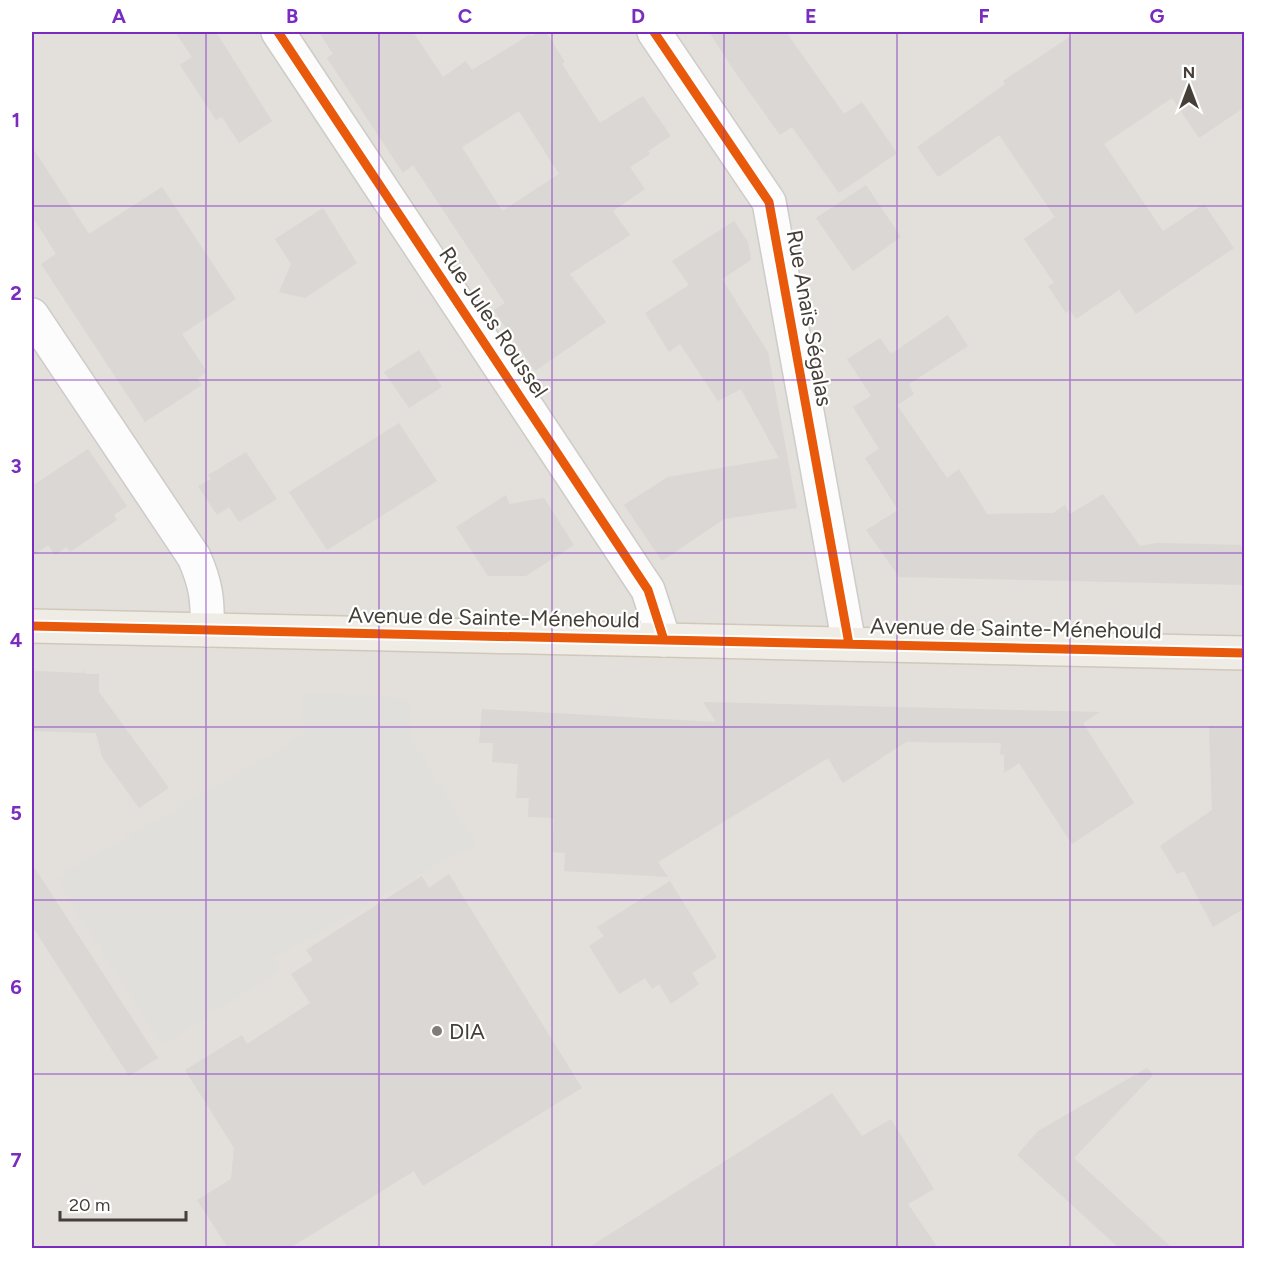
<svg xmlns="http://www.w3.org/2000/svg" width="1276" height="1280" font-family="Figtree,sans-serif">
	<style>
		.residential { fill: #e3dfda }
		.parking { fill: #e1dfdc }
		.building { fill: #dad7d4; fill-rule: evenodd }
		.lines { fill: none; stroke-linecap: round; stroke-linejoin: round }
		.minor-casing { stroke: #ceccc9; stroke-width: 36 }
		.major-casing { stroke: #d0c8bb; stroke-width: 36 }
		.minor { stroke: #fdfcfc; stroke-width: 33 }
		.major { stroke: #efebe5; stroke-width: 33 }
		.cycleway-casing { stroke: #fff; stroke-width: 13 }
		.cycleway { stroke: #e8590c; stroke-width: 9 }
		.grid { fill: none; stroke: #7b2cbf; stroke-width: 1.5; stroke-opacity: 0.55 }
		.poi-dot { fill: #817c77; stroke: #fff; stroke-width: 2 }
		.labels { text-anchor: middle; stroke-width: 4.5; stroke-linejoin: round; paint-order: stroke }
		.street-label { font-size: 22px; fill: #453f38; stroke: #fff }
		.poi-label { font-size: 22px; fill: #453f38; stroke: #fff; text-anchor: start }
		.neatline { fill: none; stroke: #7b2cbf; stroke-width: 2 }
		.grid-label { font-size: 20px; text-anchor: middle; font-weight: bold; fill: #7b2cbf }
	</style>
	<rect width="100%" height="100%" fill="#f0eeeb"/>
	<!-- residential -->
	<path class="residential" d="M32,32H1244V1248H32Z"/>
	<!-- parking -->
	<path class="parking" d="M301,692L408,699L411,739L477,846L451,856L274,958L281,969L162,1045L55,878L305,735Z"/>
	<!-- building -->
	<path class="building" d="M175,32H216L272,121L239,143L222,117L216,120L180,65L192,57Z
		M319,32H413L443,77L466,61L472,70L529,35L532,36L539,32H546L565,62L562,64L600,123L643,96L671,136L648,151L650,154L630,167L645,189L613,211L630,235L570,274L606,322L535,371L494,310L505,303L413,165L403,173L327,58L333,54ZM519,111L559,174L502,211L462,147Z
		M709,32H786L844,114L862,102L897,153L839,193L792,127L780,135L735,72Z
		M1077,32H1245V107L1199,138L1172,98L1104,144L1163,231L1204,204L1234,248L1136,314L1119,290L1076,319L1070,310L1066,313L1048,286L1054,283L1024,239L1055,217L999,135L938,177L917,147L1005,84L1003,81Z
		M32,147L89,234L162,187L236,299L182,334L207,372L197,379L202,385L145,422L41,264L56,254L32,216Z
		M866,185L901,237L853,271L816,218Z
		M323,208L357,263L305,298L279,292L291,264L275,239Z
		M734,221L748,242L751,260L722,279L768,352L797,508L724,519L662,561L624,505L668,477L779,458L741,389L718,401L680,344L669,352L645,313L689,285L672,261Z
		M948,315L968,346L909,384L914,394L897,405L947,478L959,469L987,514L1053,513L1065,505L1070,514L1103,494L1140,546L1157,543L1245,545V585L899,577L866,530L898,510L865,458L879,449L853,407L871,396L847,359L880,338L891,354Z
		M419,350L442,387L409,408L384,372Z
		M399,423L437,481L327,550L289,492Z
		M88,449L127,506L114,515L117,520L70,552L66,547L55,555L48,545L32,556V486Z
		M246,452L277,499L239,522L229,507L217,515L198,486L211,479L208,475Z
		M506,495L509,504L544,498L574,545L526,576H488L456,527Z
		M82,669L85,674H99V692L169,788L139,808L102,757L96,733L32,731L35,671L83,673Z
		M703,702L1100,712L1083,723L1134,803L1072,844L1019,763L1004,773V755L1000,754L1001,743L906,742L843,783L828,758L658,862L668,877L564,871L565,853L552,852L554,818L528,817L529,798H516L518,764L492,762L493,743H479L482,709L716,722Z
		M1209,726L1245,727V908L1213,927L1184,871L1177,874L1160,846L1212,810Z
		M32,864L158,1058L129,1076L32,926Z
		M449,874L582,1088L423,1186L414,1171L290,1248H228L197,1200L231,1179L234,1148L185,1070L242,1035L247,1044L310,1003L291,974L313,960L306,950L422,876L429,888Z
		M670,881L717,957L692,973L699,984L671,1004L659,984L652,989L645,978L619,994L589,946L604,936L597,927Z
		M1147,1068L1153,1075L1074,1158L1172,1248H1119L1017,1155L1038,1131Z
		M832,1093L862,1136L891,1119L934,1189L908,1204L938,1248H588Z"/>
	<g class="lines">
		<defs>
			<path id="minor" d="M278,32L648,590L664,640
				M654,32L769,202L849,644
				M32,315L194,557C206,584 208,600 207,630"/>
			<path id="major" d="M32,626L1244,653"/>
		</defs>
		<!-- minor casing -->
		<use href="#minor" class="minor-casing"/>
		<!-- major casing -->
		<use href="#major" class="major-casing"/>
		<!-- minor -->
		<use href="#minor" class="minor"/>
		<!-- major -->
		<use href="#major" class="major"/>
		<defs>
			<path id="cycleway" d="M278,32L648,590L664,640
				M654,32L769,202L849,644
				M32,626L1244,653"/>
		</defs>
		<!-- cycleway casing -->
		<use href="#cycleway" class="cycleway-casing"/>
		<!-- cycleway -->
		<use href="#cycleway" class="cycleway"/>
	</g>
	<!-- grid -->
	<path class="grid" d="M206,32V1248M379,32V1248M552,32V1248M724,32V1248M897,32V1248M1070,32V1248M32,206H1244M32,380H1244M32,553H1244M32,727H1244M32,900H1244M32,1074H1244"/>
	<!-- markers -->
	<circle class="poi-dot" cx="437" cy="1031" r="6"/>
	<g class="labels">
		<!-- street labels -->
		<g class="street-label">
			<text transform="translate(810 318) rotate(80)" y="8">Rue Anaïs Ségalas</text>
			<text transform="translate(494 322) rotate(56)" y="8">Rue Jules Roussel</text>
			<text transform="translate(494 617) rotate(1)" y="8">Avenue de Sainte-Ménehould</text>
			<text transform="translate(1016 628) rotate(1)" y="8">Avenue de Sainte-Ménehould</text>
		</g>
		<!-- poi labels -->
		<g class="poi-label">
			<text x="449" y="1039">DIA</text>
		</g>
	</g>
	<!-- border -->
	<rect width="1276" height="1280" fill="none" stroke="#ffffff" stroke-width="66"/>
	<!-- north arrow -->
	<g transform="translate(1189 87)" stroke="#ffffff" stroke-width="4.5" paint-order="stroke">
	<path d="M0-4.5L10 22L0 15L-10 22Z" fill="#453f38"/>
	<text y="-9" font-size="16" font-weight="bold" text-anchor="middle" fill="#453f38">N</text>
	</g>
	<!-- scale -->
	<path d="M60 1211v9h126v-9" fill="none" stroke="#453f38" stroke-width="3"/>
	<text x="69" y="1211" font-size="18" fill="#453f38" stroke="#ffffff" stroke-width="4.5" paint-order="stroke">20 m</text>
	<rect x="33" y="33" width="1210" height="1214" class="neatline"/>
	<g class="grid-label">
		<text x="119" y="23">A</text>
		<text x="292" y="23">B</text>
		<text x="465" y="23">C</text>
		<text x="638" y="23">D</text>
		<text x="811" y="23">E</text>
		<text x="984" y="23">F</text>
		<text x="1157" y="23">G</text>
		<text x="16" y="127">1</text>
		<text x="16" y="300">2</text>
		<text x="16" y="473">3</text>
		<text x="16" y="647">4</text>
		<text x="16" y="820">5</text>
		<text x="16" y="994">6</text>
		<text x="16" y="1167">7</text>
	</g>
</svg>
